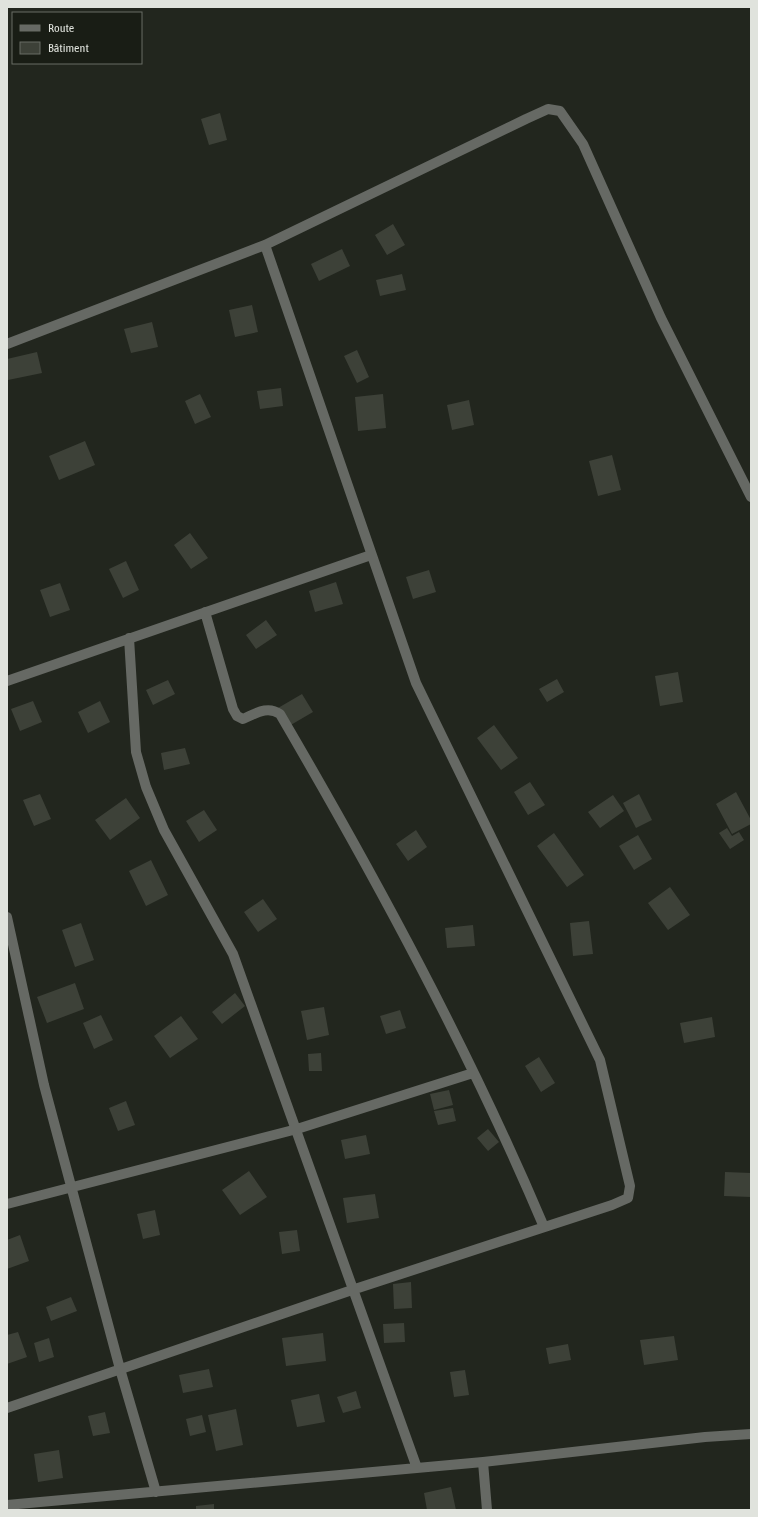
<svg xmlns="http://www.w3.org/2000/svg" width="758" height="1517" font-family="'Asap Condensed',sans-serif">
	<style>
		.building { fill: #3d4138 }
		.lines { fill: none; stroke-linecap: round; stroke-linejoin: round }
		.minor { stroke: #666964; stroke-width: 10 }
	</style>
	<rect width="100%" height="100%" fill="#22261e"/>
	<!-- building -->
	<path class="building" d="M220,113L227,140L209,145L201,119Z
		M393,224L405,245L387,255L375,235Z
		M342,249L350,266L319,281L311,264Z
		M402,274L406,290L380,296L376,280Z
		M252,305L258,332L235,337L229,310Z
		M152,322L158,347L131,353L124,329Z
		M357,350L369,377L357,383L344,356Z
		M37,352L42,373L8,380L7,359Z
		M281,388L283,406L260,409L257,391Z
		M200,394L211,417L195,424L185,401Z
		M383,394L386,428L358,431L355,397Z
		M469,400L474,425L452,430L447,405Z
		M85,441L95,465L59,480L49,456Z
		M612,455L621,490L598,496L589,461Z
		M190,533L208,558L191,569L174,545Z
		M126,561L139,590L123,598L109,569Z
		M429,570L436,592L413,599L406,577Z
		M336,582L343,604L315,612L309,591Z
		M60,583L70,610L50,617L40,590Z
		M266,620L277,635L256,649L246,635Z
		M678,672L683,702L660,706L655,676Z
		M557,679L564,692L547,702L539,689Z
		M168,680L175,694L153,705L146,690Z
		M302,694L313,712L289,726L278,708Z
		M33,701L42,722L20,731L11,709Z
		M100,701L110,722L88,733L78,712Z
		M494,725L518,758L501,770L477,738Z
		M185,748L190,764L164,770L161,753Z
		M530,782L545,805L528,815L514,792Z
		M736,792L751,820V824L732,834L716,804Z
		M40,794L51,819L34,826L23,800Z
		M639,794L652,820L636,828L623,803Z
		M613,795L624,811L600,828L588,812Z
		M126,798L140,818L110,840L95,820Z
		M204,810L217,830L199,842L186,821Z
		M727,828L732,836L739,832L744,840L730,849L719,833Z
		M416,830L427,847L408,861L396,844Z
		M554,833L584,875L567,887L537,846Z
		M638,835L652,859L634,870L619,846Z
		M151,860L168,895L146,906L129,871Z
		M670,887L690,915L668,930L648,903Z
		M263,899L277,919L258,932L244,912Z
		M589,921L593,954L573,956L570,923Z
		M81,923L94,960L75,967L62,930Z
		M473,925L475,946L447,948L445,928Z
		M75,983L84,1009L47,1023L37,997Z
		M235,993L245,1006L222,1024L212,1012Z
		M324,1007L329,1035L307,1040L301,1011Z
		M400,1010L406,1028L386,1034L380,1016Z
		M101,1015L113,1040L94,1049L83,1023Z
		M181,1016L198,1039L170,1058L154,1036Z
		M712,1017L715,1037L684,1043L680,1023Z
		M321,1053L322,1071H309L308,1054Z
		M539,1057L555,1083L541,1092L525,1066Z
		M449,1090L453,1105L434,1110L430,1094Z
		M126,1101L135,1125L118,1131L109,1108Z
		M453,1108L456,1121L438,1125L434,1111Z
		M488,1129L499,1142L488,1151L477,1138Z
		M366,1135L370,1154L345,1159L341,1140Z
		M249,1171L267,1197L240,1215L222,1190Z
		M725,1172L751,1173V1197L724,1196Z
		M375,1194L379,1218L347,1223L343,1198Z
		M155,1210L160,1235L143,1239L137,1214Z
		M297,1230L300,1251L282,1254L279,1232Z
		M20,1235L29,1261L7,1269V1240Z
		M411,1282L412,1308L394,1309L393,1284Z
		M71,1297L77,1311L51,1321L46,1307Z
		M404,1323L405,1342L384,1343L383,1324Z
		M18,1332L27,1357L7,1364V1335Z
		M323,1333L326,1361L286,1366L282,1338Z
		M674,1336L678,1360L644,1365L640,1340Z
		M49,1338L54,1357L39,1362L34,1343Z
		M568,1344L571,1360L549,1364L546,1348Z
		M209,1369L213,1387L183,1393L179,1375Z
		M465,1370L469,1395L454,1397L450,1372Z
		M356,1391L361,1408L343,1413L337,1397Z
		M319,1394L325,1422L297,1427L291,1400Z
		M236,1409L243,1445L216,1451L208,1415Z
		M105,1412L110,1433L93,1436L88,1416Z
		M202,1415L206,1432L190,1436L186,1419Z
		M59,1450L63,1478L38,1482L34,1454Z
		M451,1487L456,1510H427L424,1493Z
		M214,1504V1510H196V1506Z"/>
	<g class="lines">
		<!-- minor -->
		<path class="minor" d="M7,344L265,245L526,119L548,109L560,111L583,144L661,318L751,497
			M205,612L233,709L237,716L243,719C255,714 267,705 280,714C377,880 469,1050 544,1227
			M129,638L136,752L146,787L164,830L233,954L417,1468
			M7,681L371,555
			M7,917L44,1085L120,1369L156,1492
			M7,1204L297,1129L473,1073
			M7,1408L352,1290L612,1205L628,1198L630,1186L600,1060L416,683L265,245
			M483,1462L487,1510
			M7,1505L483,1462L705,1437L751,1434"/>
	</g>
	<!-- border -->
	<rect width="758" height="1517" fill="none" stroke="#e0e3dd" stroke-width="16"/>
	<!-- legend -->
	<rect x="12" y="12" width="130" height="52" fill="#191d15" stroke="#696c65"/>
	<rect x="20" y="25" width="20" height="6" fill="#666964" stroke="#696c65"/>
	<text x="48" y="32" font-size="12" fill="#e0e3dd">Route</text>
	<rect x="20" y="42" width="20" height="12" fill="#3d4138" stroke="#696c65"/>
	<text x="48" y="52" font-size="12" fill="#e0e3dd">Bâtiment</text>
</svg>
